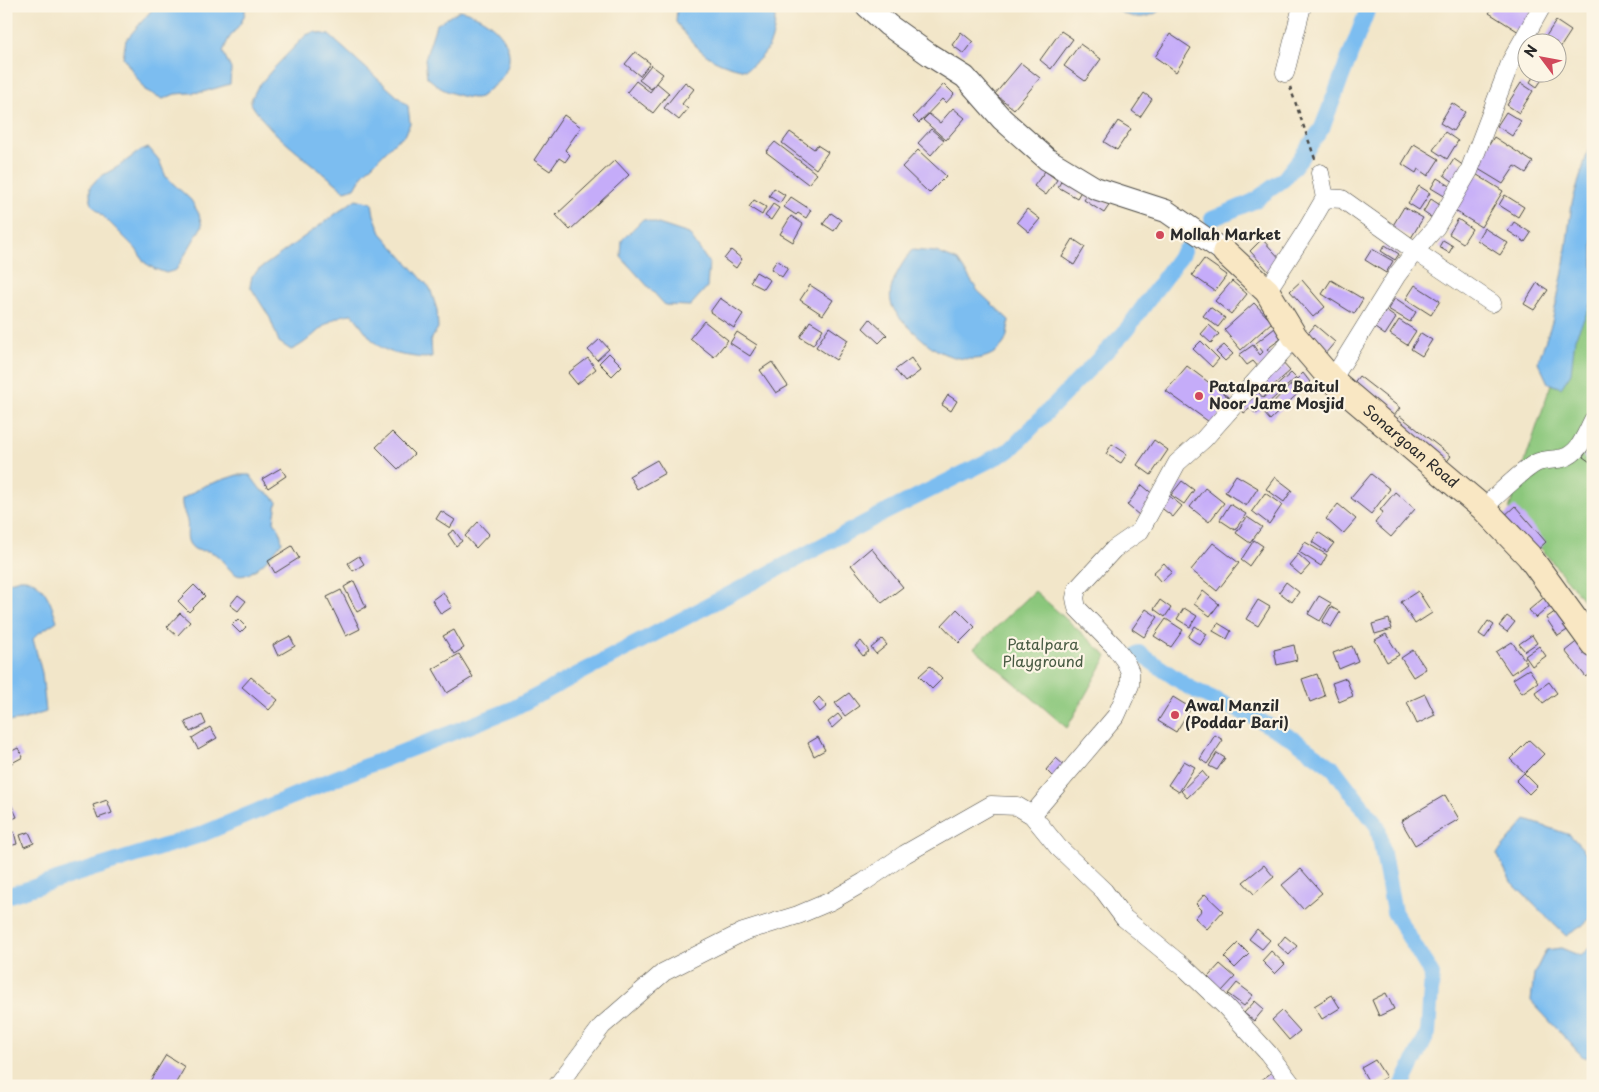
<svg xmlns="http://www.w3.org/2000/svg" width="1599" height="1092" font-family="'Playpen Sans',sans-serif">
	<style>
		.green { fill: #8bc77c; stroke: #5b7954 }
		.water { fill: #7bbdf0; stroke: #53748e }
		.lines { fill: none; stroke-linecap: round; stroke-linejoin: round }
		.canal { stroke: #7bbdf0; stroke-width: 16 }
		.building { fill: #c5acf9 }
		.minor-casing { stroke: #494743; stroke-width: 19 }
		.tertiary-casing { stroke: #494743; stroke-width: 24 }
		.secondary-casing { stroke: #494743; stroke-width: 27 }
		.path { stroke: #494743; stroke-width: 2.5; stroke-dasharray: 4 4; stroke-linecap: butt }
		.minor { stroke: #fff; stroke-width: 18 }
		.tertiary { stroke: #fff; stroke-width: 22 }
		.secondary { stroke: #f9e7c3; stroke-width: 25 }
		.poi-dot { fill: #d1495b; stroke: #fcf5e5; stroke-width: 2 }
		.labels { text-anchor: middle; stroke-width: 4.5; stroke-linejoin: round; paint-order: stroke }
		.poi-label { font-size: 15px; font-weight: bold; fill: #2b2b2b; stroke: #fcf5e5; text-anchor: start }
		.street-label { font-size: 15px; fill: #2b2b2b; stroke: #fcf5e5 }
		.park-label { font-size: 15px; fill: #485a43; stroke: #fcf5e5 }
	</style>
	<rect width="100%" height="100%" fill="#fcf5e5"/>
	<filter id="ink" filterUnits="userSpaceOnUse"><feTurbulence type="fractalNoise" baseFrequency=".02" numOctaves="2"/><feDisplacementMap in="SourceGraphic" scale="10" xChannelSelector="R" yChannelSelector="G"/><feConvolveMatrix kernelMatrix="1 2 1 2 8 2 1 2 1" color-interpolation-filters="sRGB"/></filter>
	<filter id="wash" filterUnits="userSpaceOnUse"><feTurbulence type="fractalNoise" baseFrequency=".0096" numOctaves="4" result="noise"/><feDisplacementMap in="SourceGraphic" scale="20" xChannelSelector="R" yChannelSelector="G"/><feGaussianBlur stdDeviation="1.12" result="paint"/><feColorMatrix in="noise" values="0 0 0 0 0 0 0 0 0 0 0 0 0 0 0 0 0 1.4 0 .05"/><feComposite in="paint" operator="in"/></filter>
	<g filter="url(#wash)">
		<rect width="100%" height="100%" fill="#f2e6c9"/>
		<!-- green -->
		<path class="green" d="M1593,259V612L1509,509Z
			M1035,591L1107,656L1067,728L974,648Z"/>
		<!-- water -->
		<path class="water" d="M155,6H245C247,20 235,29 228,40C226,44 225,48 223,52L231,69L230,84L203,92L175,94L163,99L145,90L123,57L126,40Z
			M677,6H765L775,17C775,42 766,56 746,70C709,63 698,51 676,22Z
			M1111,6H1166C1147,22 1130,20 1111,6Z
			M460,10C496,18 531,56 492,87C488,89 484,95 480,97C472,101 446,92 439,87C435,84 431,80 427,77L425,59L436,25Z
			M314,32L329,35L408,106L410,123L406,134L396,141L363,174L355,188L345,191C315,165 270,136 250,102L257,88L272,70L306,35Z
			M1593,135V300L1575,338L1571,373L1561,388L1548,383L1538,362L1552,322L1563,272L1572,203Z
			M149,148L159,160L166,177L191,200L199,214L202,226L176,270L166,273L155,269L145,263L136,249L92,205L90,195V187L98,178L119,166L141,150Z
			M356,199L372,203L374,215L381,233L430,288L437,310L438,328L431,340L432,357C423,359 417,357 409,356C373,351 373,339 352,314C326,315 314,341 291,350L279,342L270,318L250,286L252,276L257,271Z
			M643,219L689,234L709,263L707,287L690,306L665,305L621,257L622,240Z
			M912,250L936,252L958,261L978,291L1009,320C1008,327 1008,337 1004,343C992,362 965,362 945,354C932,349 922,339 911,329C904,322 893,312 891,302C887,285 903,262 912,250Z
			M237,475H250L261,490L271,495L277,502L274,521L280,531L282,542C276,551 250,581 237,575C227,570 221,555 211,552C204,549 198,553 192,547C184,539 189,531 187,521C185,513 181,508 182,499L204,486Z
			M20,579C43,577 51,603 57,621L39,633L33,639L42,673L46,712L21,720L6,722V583Z
			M1526,820L1570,835L1593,860V914L1582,926L1566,936L1511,882L1497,854Z
			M1593,944V1058L1583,1057L1531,1001L1534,974L1546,950L1561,948L1581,956Z"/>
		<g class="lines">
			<!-- canal -->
			<path class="canal" d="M1212,219L1254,201L1284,179L1299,160L1322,128L1369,6
				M1139,653L1190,688L1255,718L1295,740L1333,768L1378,827L1394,912L1432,975L1428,1033L1402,1086
				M6,896L200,835L336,778L510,710L876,517L1010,450L1124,333L1184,251"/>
		</g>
		<g id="blocks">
			<!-- building -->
			<path class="building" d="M1494,6H1535L1519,32L1489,13Z
				M1556,21L1571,31L1556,54V42H1542Z
				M1061,31L1073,39L1051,69L1040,60Z
				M961,32L973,42L964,54L952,45Z
				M1170,34L1191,48L1176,72L1155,57Z
				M1080,44L1101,59L1085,81L1064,66Z
				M635,52L650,63L640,76L625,64Z
				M1021,63L1040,78L1014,109L995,94Z
				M651,65L663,74L651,89L639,80Z
				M1535,74L1543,78L1537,87L1530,82Z
				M636,81L650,92L657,83L669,93L653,113L627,92Z
				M685,82L694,89L682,104L688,109L679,120L664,108Z
				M1521,83L1533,91L1519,113L1507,105Z
				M944,84L954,94L946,103L942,99L919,123L913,117Z
				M1144,93L1152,99L1140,117L1132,111Z
				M1452,103L1465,112L1453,131L1440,123Z
				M953,108L965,118L946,140L923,120L929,114L940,123Z
				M1506,112L1521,121L1512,136L1497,126Z
				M564,115L581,127L565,150L570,155L565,162L559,158L550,171L534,160Z
				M1118,121L1131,129L1117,150L1104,142Z
				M931,129L944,140L931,155L918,143Z
				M790,132L814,149L817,145L828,152L816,169L782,143Z
				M1445,132L1458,141L1447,159L1433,150Z
				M1494,137L1533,162L1526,173L1515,166L1503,184L1475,167Z
				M775,142L817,174L808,184L766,152Z
				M1414,144L1439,159L1428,176L1418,169L1416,173L1402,164Z
				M918,150L946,176L929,193L902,167Z
				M1454,159L1464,166L1454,182L1444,175Z
				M615,160L629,175L570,230L556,215Z
				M1045,171L1057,180L1046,195L1034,186Z
				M1474,173L1503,191L1481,227L1452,209Z
				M1064,176L1083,188L1077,198L1058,187Z
				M1437,178L1452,187L1446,197L1431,188Z
				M1419,186L1430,193L1419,210L1408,203Z
				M774,188L785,195L780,203L769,196Z
				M1090,191L1110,204L1104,213L1084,200Z
				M1505,195L1524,207L1518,217L1499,205Z
				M791,197L811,210L806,218L798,213L796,215L784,207Z
				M1431,199L1443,207L1435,220L1423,212Z
				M754,200L766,207L762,215L749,207Z
				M773,204L779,208L771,220L765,216Z
				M1404,207L1423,218L1411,238L1392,227Z
				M1027,209L1040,219L1029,232L1017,222Z
				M831,213L841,220L834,231L823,224Z
				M791,216L803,224L793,242L780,234Z
				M1458,219L1472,229L1463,243L1449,234Z
				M1514,222L1531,233L1525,242L1508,231Z
				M1484,228L1508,243L1500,255L1477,240Z
				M1073,239L1085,247L1074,265L1062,257Z
				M1262,239L1283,262L1271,274L1250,251Z
				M1443,240L1453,246L1449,253L1439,247Z
				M1385,245L1399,254L1395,260L1381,251Z
				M1372,249L1393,261L1386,273L1365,260Z
				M731,250L742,259L736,268L724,259Z
				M1204,259L1227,275L1215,291L1192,275Z
				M777,260L788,268L782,277L771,269Z
				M756,272L770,280L764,289L750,282Z
				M1302,280L1325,307L1313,317L1290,291Z
				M1331,280L1363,299L1354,314L1322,294Z
				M1232,281L1247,294L1231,314L1215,301Z
				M1537,283L1548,290L1534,310L1524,304Z
				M810,285L833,300L823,315L800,300Z
				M1415,285L1440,301L1431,315L1406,299Z
				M720,298L743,314L734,328L710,312Z
				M1395,298L1416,312L1410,322L1388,309Z
				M1254,303L1272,322L1241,350L1224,330Z
				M1210,307L1225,318L1218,327L1203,316Z
				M1386,311L1396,318L1385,335L1375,328Z
				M870,319L887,335L879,343L863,328Z
				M1399,320L1416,331L1407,345L1390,334Z
				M704,321L728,340L714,357L690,338Z
				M810,321L823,329L813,345L800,337Z
				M1209,325L1219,334L1211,343L1201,334Z
				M1315,325L1335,342L1325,354L1305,337Z
				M829,327L848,340L836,360L816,347Z
				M1275,328L1282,338L1267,349L1274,357L1260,369L1253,361L1247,365L1239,355L1253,345L1260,355L1263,352L1256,343Z
				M737,332L757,345L750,356L730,343Z
				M1421,333L1432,340L1422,356L1411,349Z
				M600,339L609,349L597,360L588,350Z
				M1201,341L1219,359L1212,367L1193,349Z
				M1224,345L1233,354L1225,361L1216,352Z
				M609,353L622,366L612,376L599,363Z
				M588,358L596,369L577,384L568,373Z
				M911,358L920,371L905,382L895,370Z
				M772,362L788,386L776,393L760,370Z
				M1282,362L1290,371L1266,392L1258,383Z
				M1187,366L1232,400L1212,424L1166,391Z
				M1291,373L1296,378L1256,414L1251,409L1257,403L1244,413L1237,404L1256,389L1263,398Z
				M1303,373L1310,382L1270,420L1263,412Z
				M1359,376L1400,408L1390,421L1349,389Z
				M948,395L957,401L951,411L942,405Z
				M1400,416L1451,456L1443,467L1391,427Z
				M392,432L414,454L398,469L376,447Z
				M1154,440L1168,450L1151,475L1137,465Z
				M1112,444L1127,454L1121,463L1106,454Z
				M1588,449L1593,452V464L1583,457Z
				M657,460L665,473L637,489L629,476Z
				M281,468L286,476L268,488L262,479Z
				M1371,474L1390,489L1371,514L1351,498Z
				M1236,475L1258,488L1246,506L1225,492Z
				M1275,477L1292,490L1284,502L1266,489Z
				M1182,481L1194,490L1184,504L1171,495Z
				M1142,485L1155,496L1139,515L1127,505Z
				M1205,488L1224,503L1209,522L1190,507Z
				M1395,492L1415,509L1391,537L1375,523L1383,512L1380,510Z
				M1265,493L1282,505L1269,524L1252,511Z
				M1168,495L1182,506L1173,517L1159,506Z
				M1230,504L1246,514L1235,530L1220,520Z
				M1338,504L1356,519L1343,534L1326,519Z
				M1515,506L1546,542L1533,554L1501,519Z
				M441,511L455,520L450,528L436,519Z
				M1247,517L1262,527L1250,543L1236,533Z
				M478,522L489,534L476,548L465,536Z
				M454,530L462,541L456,546L448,534Z
				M1318,532L1334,543L1327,552L1312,542Z
				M1254,540L1263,546L1249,566L1241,560Z
				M1305,542L1327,555L1321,566L1299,552Z
				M1213,543L1239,563L1217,591L1191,570Z
				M292,546L299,558L275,573L268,561Z
				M871,548L903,587L882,603L851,565Z
				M1298,554L1310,565L1301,575L1289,565Z
				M359,556L364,564L353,571L348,563Z
				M1164,563L1172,572L1161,582L1153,573Z
				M354,581L366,607L357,612L344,587Z
				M1286,582L1299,592L1292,602L1279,592Z
				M194,585L205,596L189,612L178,601Z
				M341,590L360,629L346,636L327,597Z
				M1203,591L1219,604L1210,616L1194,604Z
				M1418,591L1432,613L1415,624L1401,602Z
				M443,592L452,607L441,614L432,600Z
				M238,595L246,601L238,611L230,605Z
				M1547,595L1553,603L1536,618L1529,610Z
				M1319,596L1331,603L1320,621L1308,614Z
				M1160,600L1171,608L1165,617L1154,609Z
				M1258,600L1270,607L1258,626L1246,619Z
				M1331,607L1340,612L1331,627L1322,622Z
				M1184,608L1197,616L1190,627L1177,619Z
				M957,609L975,627L959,643L942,625Z
				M1146,609L1158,617L1144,637L1132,629Z
				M1559,609L1572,627L1558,636L1546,618Z
				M180,613L190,622L177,636L167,627Z
				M1507,616L1515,622L1507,632L1499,626Z
				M238,619L246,627L240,633L232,625Z
				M1166,619L1183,630L1171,647L1154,636Z
				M1389,619L1392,629L1375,634L1372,624Z
				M1488,621L1494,625L1485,638L1479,634Z
				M1218,623L1231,631L1227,639L1213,631Z
				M1195,626L1207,634L1200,645L1188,637Z
				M454,630L464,648L454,654L443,636Z
				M1386,634L1399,655L1387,662L1375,640Z
				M1532,635L1537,643L1525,651L1519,644Z
				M290,636L295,646L278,656L273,645Z
				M882,639L887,645L876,654L871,648Z
				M1580,639L1593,655V672L1586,677L1565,651Z
				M861,641L869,651L863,656L855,646Z
				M1512,642L1527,663L1511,674L1496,652Z
				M1294,645L1297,660L1277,665L1274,650Z
				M1352,646L1358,661L1339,669L1333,653Z
				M1539,646L1546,656L1532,666L1525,656Z
				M1413,650L1426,669L1413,677L1401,658Z
				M459,654L473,677L447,693L433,669Z
				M930,666L942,679L932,689L919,676Z
				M1529,669L1538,682L1522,693L1513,679Z
				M1317,674L1325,696L1310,702L1302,679Z
				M251,677L278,700L269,710L242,687Z
				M1346,678L1353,696L1339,702L1332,683Z
				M1549,682L1557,693L1543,703L1535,692Z
				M849,693L859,706L845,716L835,703Z
				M1425,694L1435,715L1417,724L1407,702Z
				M819,697L827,706L820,712L813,703Z
				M1173,697L1191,708L1176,732L1158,721Z
				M838,714L842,719L832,728L828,722Z
				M202,715L206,724L190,732L185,722Z
				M210,727L217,738L198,749L192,738Z
				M1215,735L1223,740L1207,764L1200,759Z
				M818,737L825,750L814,756L808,743Z
				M1529,740L1544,754L1525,773L1510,759Z
				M18,748L23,757L10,764L6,754Z
				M1217,753L1225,758L1217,770L1209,766Z
				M1056,758L1065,766L1054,778L1046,770Z
				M1184,761L1195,767L1179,792L1168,785Z
				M1202,771L1208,778L1187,798L1181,791Z
				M1524,773L1537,786L1529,794L1516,781Z
				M1445,795L1459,819L1415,845L1401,821Z
				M107,800L112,813L98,818L93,805Z
				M10,802L17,817L6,822V803Z
				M14,832L17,844L6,847V834Z
				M29,832L34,843L24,847L20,835Z
				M1264,865L1274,877L1254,894L1243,882Z
				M1301,869L1322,893L1303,909L1282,885Z
				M1205,894L1223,911L1207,929L1195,918L1202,910L1196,904Z
				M1257,929L1270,940L1262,949L1249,939Z
				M1285,936L1297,946L1289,955L1278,945Z
				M1238,943L1249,954L1235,968L1224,957Z
				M1271,951L1285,964L1275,974L1262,961Z
				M1220,964L1235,977L1222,991L1208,977Z
				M1237,983L1253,995L1244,1006L1228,994Z
				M1386,993L1394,1009L1379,1016L1372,1000Z
				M1332,995L1340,1008L1322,1019L1314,1006Z
				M1255,1001L1264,1009L1254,1021L1244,1013Z
				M1282,1011L1300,1031L1289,1040L1272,1020Z
				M166,1055L185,1067L174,1086H147Z
				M1375,1060L1386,1077L1371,1086L1361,1068Z
				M1275,1070L1280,1077L1268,1086H1264L1260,1081Z"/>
		</g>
	</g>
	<g filter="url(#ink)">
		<use href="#blocks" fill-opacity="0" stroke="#494743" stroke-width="1"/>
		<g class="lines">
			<defs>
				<path id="minor" d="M1285,73L1302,6
					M1325,198L1342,199L1415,251L1492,303
					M1267,291L1307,229L1325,198L1320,173
					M1332,380L1397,275L1415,251L1436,227L1469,171L1511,61L1542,6
					M1483,508C1497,496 1522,470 1536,463C1544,459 1555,460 1563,458C1580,453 1585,435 1593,420
					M1032,815L1116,716L1130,685V672L1125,661L1114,646L1077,608L1075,598L1077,589L1114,549L1140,531L1177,463L1204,439L1295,337
					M557,1086L602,1026L664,972L743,932L798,915L831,901L864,882L905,854L991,805L1017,806L1032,815L1058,847L1104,891L1124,918L1185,968L1226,1007L1268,1053L1293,1086"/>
				<path id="tertiary" d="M867,6L888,25L930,55L965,77L1002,119L1047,159L1095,188L1166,211L1225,252"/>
				<g id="secondary">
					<path id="s1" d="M1225,252L1267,291L1295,337L1332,380L1483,508L1529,556L1593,644"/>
				</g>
			</defs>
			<!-- minor casing -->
			<use href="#minor" class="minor-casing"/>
			<!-- tertiary casing -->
			<use href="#tertiary" class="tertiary-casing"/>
			<!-- secondary casing -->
			<use href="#secondary" class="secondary-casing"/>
			<!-- path -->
			<path class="path" d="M1290,87L1315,159"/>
			<!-- minor -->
			<use href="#minor" class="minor"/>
			<!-- tertiary -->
			<use href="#tertiary" class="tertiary"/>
			<!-- secondary -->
			<use href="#secondary" class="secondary"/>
		</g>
	</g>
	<!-- markers -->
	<g class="poi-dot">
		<circle cx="1160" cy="235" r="5"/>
		<circle cx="1199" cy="396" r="5"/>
		<circle cx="1175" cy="715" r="5"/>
	</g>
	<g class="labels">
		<!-- poi labels -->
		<g class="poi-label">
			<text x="1170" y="240">Mollah Market</text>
			<text x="1209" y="392">Patalpara Baitul<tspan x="1209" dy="17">Noor Jame Mosjid</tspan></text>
			<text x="1185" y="711">Awal Manzil<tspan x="1185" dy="17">(Poddar Bari)</tspan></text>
		</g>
		<!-- street labels -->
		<g class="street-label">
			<text dy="5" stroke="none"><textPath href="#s1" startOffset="271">Sonargoan Road</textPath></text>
		</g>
		<!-- park labels -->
		<g class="park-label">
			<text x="1043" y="650">Patalpara<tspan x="1043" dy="17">Playground</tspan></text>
		</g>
	</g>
	<!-- margin -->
	<rect width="1599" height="1092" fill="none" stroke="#fcf5e5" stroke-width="25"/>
	<!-- north arrow -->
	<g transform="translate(1542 58) rotate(302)"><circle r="24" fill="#fcf5e5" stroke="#a8a49b"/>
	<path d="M0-4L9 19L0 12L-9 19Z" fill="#d1495b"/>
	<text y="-8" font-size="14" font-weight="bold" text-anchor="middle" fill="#2b2b2b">N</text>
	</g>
</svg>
